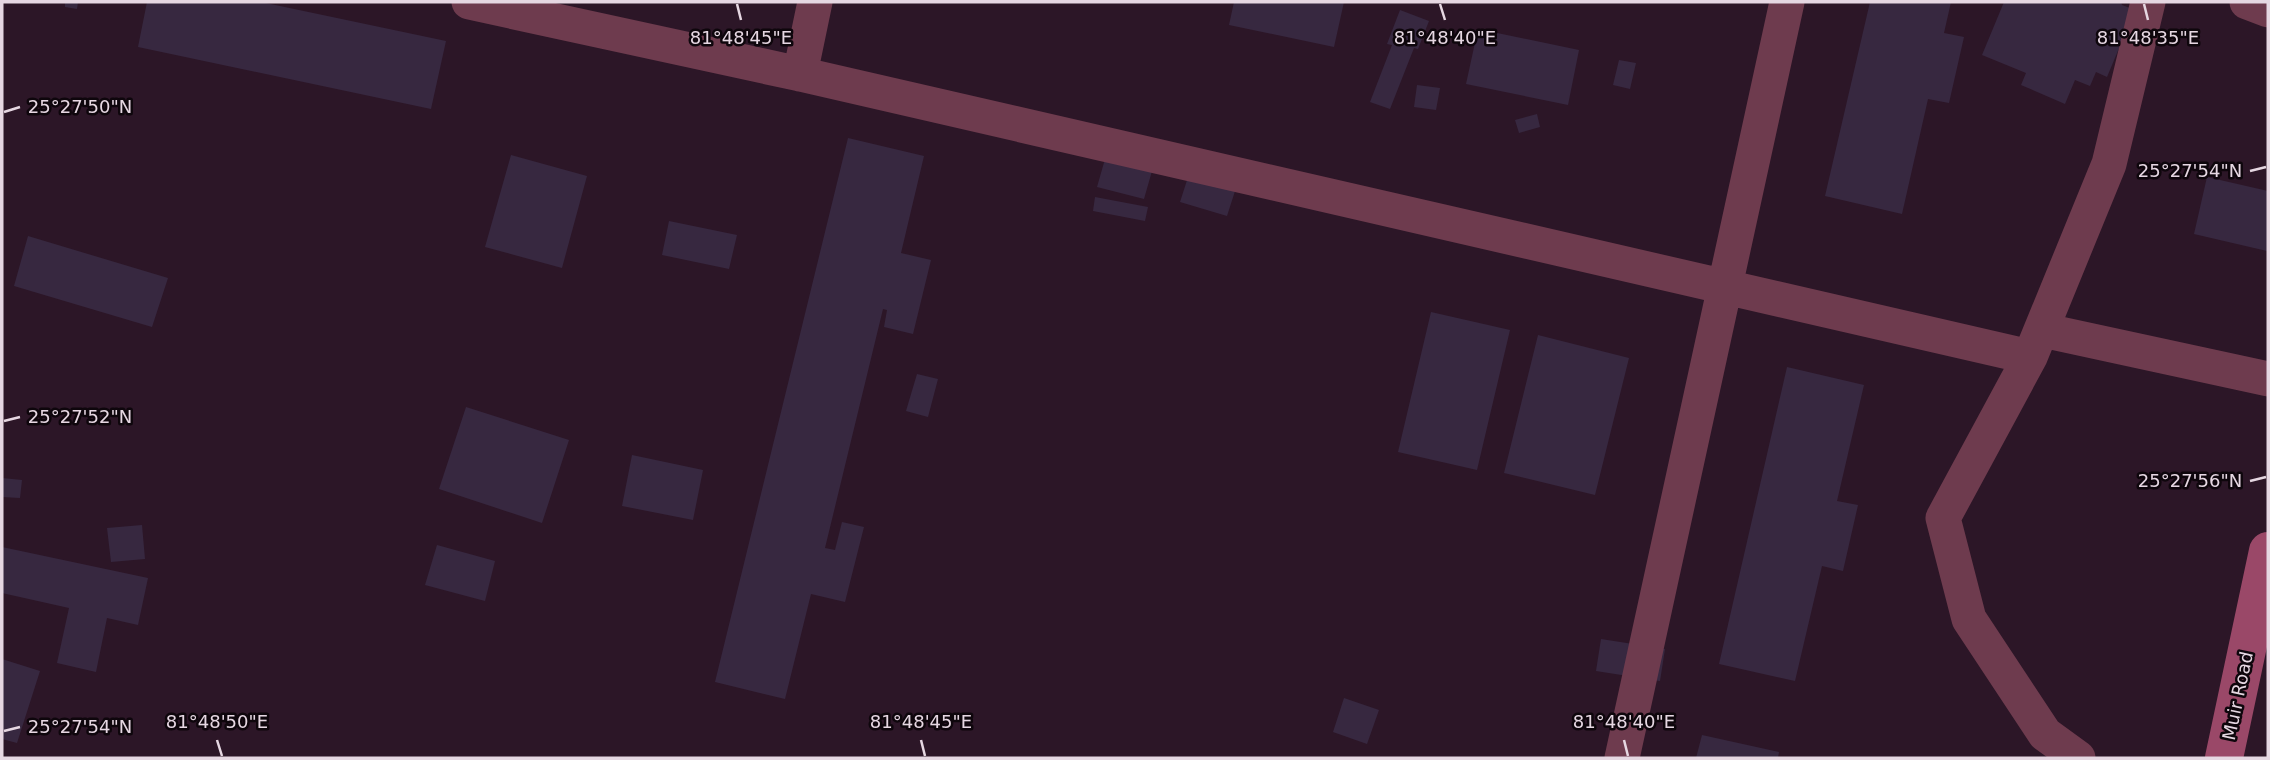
<svg xmlns="http://www.w3.org/2000/svg" width="2270" height="760" font-family="'DejaVu Sans',sans-serif">
	<style>
		.building { fill: #372840 }
		.lines { fill: none; stroke-linecap: round; stroke-linejoin: round }
		.minor { stroke: #6e3b4e; stroke-width: 35 }
		.secondary { stroke: #9a4868; stroke-width: 38 }
		.ticks { fill: none; stroke: #e6d7e2; stroke-width: 2.5 }
		.labels { text-anchor: middle; stroke-width: 5; stroke-linejoin: round; paint-order: stroke }
		.street-label { font-size: 18px; fill: #e6d7e2; stroke: #0e060c }
		.ticks-label { font-size: 18px; text-anchor: middle; fill: #e6d7e2; stroke: #0e060c; stroke-width: 5; stroke-linejoin: round; paint-order: stroke }
	</style>
	<rect width="100%" height="100%" fill="#2c1627"/>
	<!-- building -->
	<path class="building" d="M65,2H78L77,9L65,7Z
		M147,2H261L446,41L431,109L138,47Z
		M1234,2H1344L1334,47L1229,25Z
		M1870,2H1951L1944,33L1964,37L1949,103L1928,99L1902,214L1825,196Z
		M2004,2H2121L2122,5L2135,10L2107,77L2096,72L2090,86L2075,80L2065,104L2021,85L2026,73L1982,55Z
		M1400,10L1429,21L1418,49L1414,48L1390,109L1370,102L1392,45L1387,44Z
		M1478,29L1579,50L1568,105L1466,84Z
		M1619,60L1636,63L1630,89L1613,85Z
		M1417,85L1440,88L1436,110L1414,107Z
		M1537,114L1540,127L1519,133L1515,120Z
		M848,138L924,156L901,253L931,260L913,334L884,327L887,310L883,309L825,548L835,550L842,522L864,527L845,602L811,594L785,699L715,682Z
		M511,155L587,176L562,268L485,247Z
		M1105,159L1152,171L1144,199L1097,187Z
		M1189,174L1236,188L1227,216L1180,202Z
		M2207,177L2268,191L2267,251L2194,234Z
		M1095,197L1148,207L1145,221L1093,211Z
		M669,221L737,235L729,269L662,255Z
		M28,236L168,278L152,327L14,286Z
		M1431,312L1510,330L1477,470L1398,452Z
		M1538,335L1629,358L1595,495L1504,473Z
		M1787,367L1864,385L1837,501L1858,505L1843,571L1822,566L1795,681L1719,664Z
		M917,374L938,379L928,417L906,411Z
		M466,407L569,440L542,523L439,489Z
		M632,455L703,470L693,520L622,506Z
		M2,478L22,480L20,498L2,497Z
		M142,525L145,559L111,562L107,528Z
		M437,545L495,561L485,601L425,585Z
		M2,547L148,578L138,625L107,618L96,672L57,663L69,608L2,593Z
		M1601,639L1665,649L1660,681L1596,671Z
		M2,659L40,671L17,743L2,739Z
		M1344,698L1379,710L1367,744L1333,732Z
		M1702,735L1779,752L1778,758H1696Z"/>
	<g class="lines">
		<!-- minor -->
		<path class="minor" d="M469,2L800,74L2030,357
			M2247,2L2268,10
			M800,74L815,2
			M2042,330L2268,379
			M1622,758L1787,2
			M2078,758L2045,734L1969,619L1943,518L2030,357L2109,164L2148,2"/>
		<!-- secondary -->
		<path class="secondary" d="M2224,758L2268,551"/>
	</g>
	<!-- ticks -->
	<path class="ticks" d="M737,4L741,20M1440,4L1445,20M2144,4L2148,20M4,112L20,107M2250,171L2266,167M4,421L20,417M2250,481L2266,477M4,731L20,727M217,740L222,756M921,740L925,756M1624,740L1628,756"/>
	<g class="labels">
		<!-- street labels -->
		<g class="street-label">
			<text transform="translate(2238 696) rotate(-78)" y="6">Muir Road</text>
		</g>
	</g>
	<g class="ticks-label">
		<text x="741" y="44">81°48'45"E</text>
		<text x="1445" y="44">81°48'40"E</text>
		<text x="2148" y="44">81°48'35"E</text>
		<text x="80" y="113">25°27'50"N</text>
		<text x="2190" y="177">25°27'54"N</text>
		<text x="80" y="423">25°27'52"N</text>
		<text x="2190" y="487">25°27'56"N</text>
		<text x="217" y="728">81°48'50"E</text>
		<text x="921" y="728">81°48'45"E</text>
		<text x="1624" y="728">81°48'40"E</text>
		<text x="80" y="733">25°27'54"N</text>
	</g>
	<!-- border -->
	<rect width="2270" height="760" fill="none" stroke="#e6d7e2" stroke-width="7"/>
</svg>
